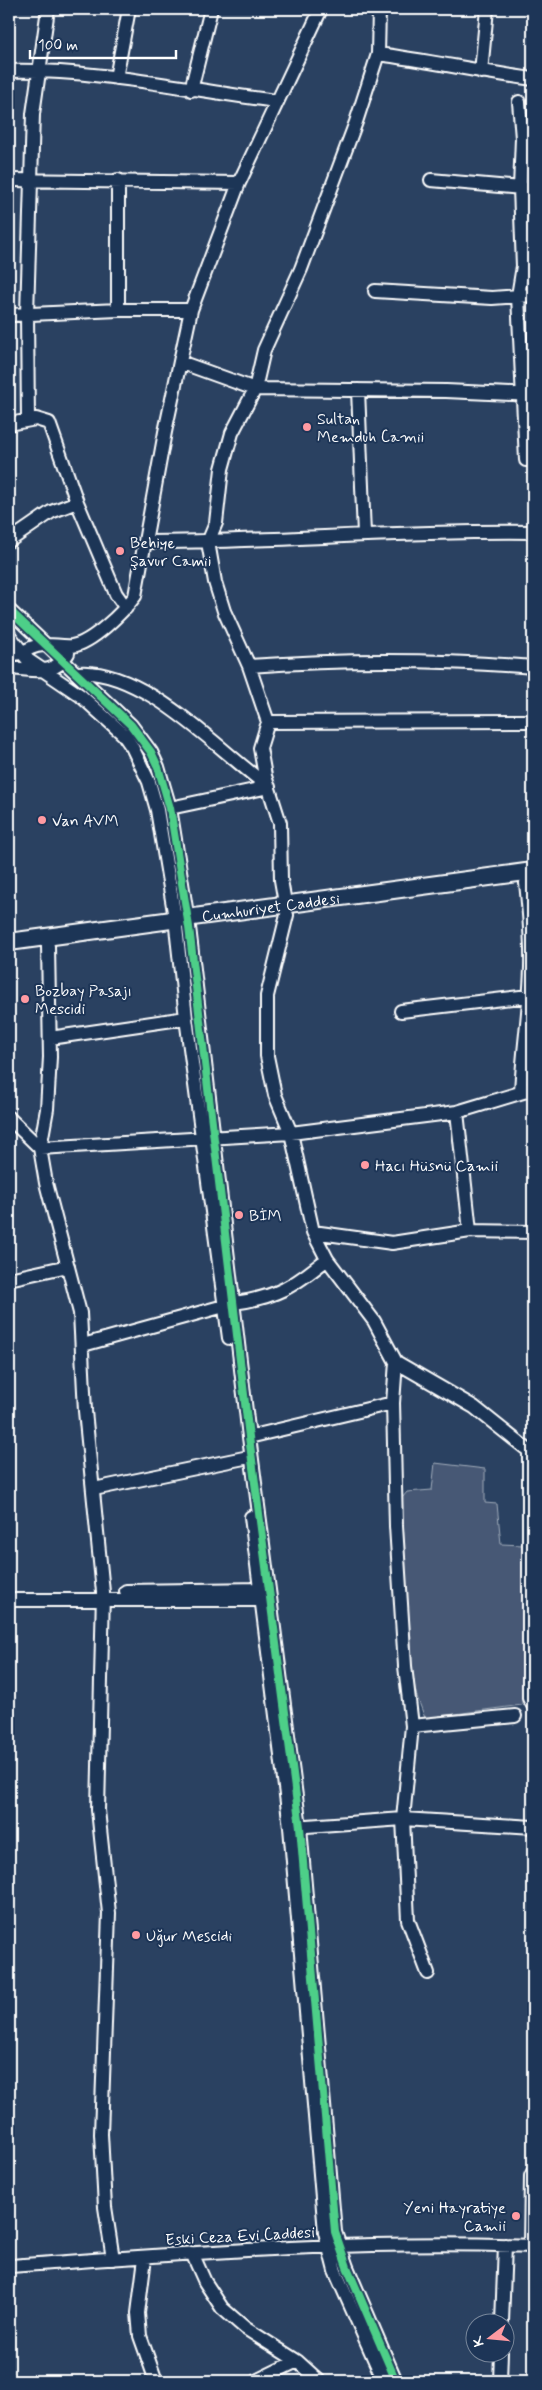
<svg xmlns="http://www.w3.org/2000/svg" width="542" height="2390" font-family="Mynerve,sans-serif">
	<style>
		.green { fill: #465975; stroke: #a2acba }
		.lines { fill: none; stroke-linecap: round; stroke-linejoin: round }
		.minor-casing { stroke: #fff; stroke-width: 16 }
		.major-casing { stroke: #fff; stroke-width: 20 }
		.minor { stroke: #1d3557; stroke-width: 12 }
		.major { stroke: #1d3557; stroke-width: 16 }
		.cycleway-casing { stroke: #1d3557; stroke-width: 11 }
		.cycleway { stroke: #4dcf88; stroke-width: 8 }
		.poi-dot { fill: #ff9aa2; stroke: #1d3557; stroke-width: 2 }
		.labels { text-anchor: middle; stroke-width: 4; stroke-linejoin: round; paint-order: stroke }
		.poi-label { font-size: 16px; fill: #fff; stroke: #1d3557; text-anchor: start }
		.street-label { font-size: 16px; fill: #fff; stroke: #1d3557 }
	</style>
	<rect width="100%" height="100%" fill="#2a4161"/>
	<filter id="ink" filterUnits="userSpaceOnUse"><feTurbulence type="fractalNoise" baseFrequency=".02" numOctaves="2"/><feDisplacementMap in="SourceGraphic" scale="10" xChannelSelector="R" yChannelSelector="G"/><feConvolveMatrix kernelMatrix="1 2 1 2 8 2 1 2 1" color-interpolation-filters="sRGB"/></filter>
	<g filter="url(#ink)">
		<!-- green -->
		<path class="green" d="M435,1463L485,1469V1503L497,1504L501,1544L523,1545L522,1705L425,1718L416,1694L411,1666L401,1541L402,1498L407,1492L432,1490Z"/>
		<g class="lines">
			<defs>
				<path id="minor" d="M378,54C430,61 481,72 533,79
					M9,71C98,69 188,90 276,101
					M481,72L487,9
					M116,78L129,9
					M191,90L211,9
					M519,102L522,138L520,188L523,266L518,296L526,460
					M9,180L239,183
					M118,180V310
					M431,180L533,189
					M375,291L492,298L533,295
					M9,315L118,310H191
					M180,362L255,389L446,391L533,395
					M358,390L364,534
					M28,420L27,314L33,114L48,9
					M9,424L36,419L49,423L77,502L116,594L126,608
					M9,541L51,512L77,502
					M146,542C275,542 404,530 533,532
					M9,610L131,725L151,752L158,767L170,808L189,927L249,1437L300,1827L335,2232L347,2267L396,2381
					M9,635L28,660L81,696L123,734L132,747L149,782L157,810L175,918L186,1018L229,1338
					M9,655C24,654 25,649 37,646C48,643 60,647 72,646C92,643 123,612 135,596L165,432L191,310L239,183L321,9
					M249,666C344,659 438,659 533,667
					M9,668C33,669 54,678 68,653
					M77,673C143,667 218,750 269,787
					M268,722L533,721
					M170,808L269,787
					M285,903L281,880L280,823L265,776L260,748L268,722L249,666L224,611L215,582L208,542L216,523L222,469L232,433L255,389L264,350L301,269L356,122L378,54L379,9
					M287,915L267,996V1056L275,1095L291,1133L313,1232L327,1259L374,1321L396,1362L474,1407L533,1454
					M48,946L50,1057L47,1109L40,1148L46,1183L80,1313L85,1411L103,1592L98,1810L109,1913L101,2134L105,2207L113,2259
					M401,1011L529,996
					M50,1038L186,1018
					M521,1092C523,1050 530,1009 531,967C532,939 529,911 526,883
					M457,1112L470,1231
					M9,1118L40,1148L291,1133L457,1112L533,1089
					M313,1232L392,1243L470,1231L533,1232
					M9,1279L68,1266
					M233,1303C276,1298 294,1286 327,1259
					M83,1345L224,1306
					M396,1362L393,1403L396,1526L405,1666L412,1726L403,1819L408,1920L428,1973
					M249,1437L393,1403
					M529,1451V1698L533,1705
					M94,1489L244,1458
					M251,1517L290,1827L325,2232L335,2271L384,2381
					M126,1591L266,1589
					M9,1600H269
					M412,1726L515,1716
					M293,1827L403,1819L533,1827
					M530,2246L531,2176L533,2172
					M192,2253L205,2282L222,2308L245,2328L297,2361L319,2381
					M145,2258L138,2313L140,2336L156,2381
					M9,2266C183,2254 358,2239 533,2246
					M502,2322L505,2245
					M256,2381L297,2361
					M500,2381L501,2352"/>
				<g id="major">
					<path id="s1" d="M9,942L533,871"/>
				</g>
			</defs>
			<!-- minor casing -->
			<use href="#minor" class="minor-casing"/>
			<!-- major casing -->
			<use href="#major" class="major-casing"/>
			<!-- minor -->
			<use href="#minor" class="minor"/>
			<!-- major -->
			<use href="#major" class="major"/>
			<defs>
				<path id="cycleway" d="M9,610L131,725L151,752L158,767L170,808L189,927L249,1437L300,1827L335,2232L347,2267L396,2381"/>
			</defs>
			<!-- cycleway casing -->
			<use href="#cycleway" class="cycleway-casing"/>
			<!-- cycleway -->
			<use href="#cycleway" class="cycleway"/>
		</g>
	</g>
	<!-- markers -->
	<g class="poi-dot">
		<circle cx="307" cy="427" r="5"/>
		<circle cx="120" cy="551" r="5"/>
		<circle cx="42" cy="820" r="5"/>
		<circle cx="25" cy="999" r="5"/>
		<circle cx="365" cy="1165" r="5"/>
		<circle cx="239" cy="1215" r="5"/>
		<circle cx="136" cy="1935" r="5"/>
		<circle cx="516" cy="2216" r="5"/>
	</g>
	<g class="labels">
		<!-- poi labels -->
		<g class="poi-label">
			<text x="317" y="424">Sultan<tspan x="317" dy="18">Memduh Camii</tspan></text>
			<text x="130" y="548">Behiye<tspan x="130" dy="18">Şavur Camii</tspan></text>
			<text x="52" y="826">Van AVM</text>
			<text x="35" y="996">Bozbay Pasajı<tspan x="35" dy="18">Mescidi</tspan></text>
			<text x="375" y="1171">Hacı Hüsnü Camii</text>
			<text x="249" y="1221">BİM</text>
			<text x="146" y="1941">Uğur Mescidi</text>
			<text x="506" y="2213" text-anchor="end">Yeni Hayratiye<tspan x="506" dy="18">Camii</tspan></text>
		</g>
		<!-- street labels -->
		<g class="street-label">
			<text dy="6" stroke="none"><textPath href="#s1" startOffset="264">Cumhuriyet Caddesi</textPath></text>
			<text transform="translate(240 2235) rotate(-3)" y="6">Eski Ceza Evi Caddesi</text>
		</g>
	</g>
	<!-- margin -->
	<rect width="542" height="2390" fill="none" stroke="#1d3557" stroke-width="30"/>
	<rect x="15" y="15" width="512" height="2360" fill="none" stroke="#fff" stroke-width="2" filter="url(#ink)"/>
	<!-- north arrow -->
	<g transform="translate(490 2338) rotate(254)"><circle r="24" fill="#1d3557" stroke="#77869a"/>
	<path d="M0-4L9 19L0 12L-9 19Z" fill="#ff9aa2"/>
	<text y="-8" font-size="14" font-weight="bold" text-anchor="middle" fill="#ffffff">K</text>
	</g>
	<!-- scale -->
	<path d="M30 50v8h146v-8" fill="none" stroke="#ffffff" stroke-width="2.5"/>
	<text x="38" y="50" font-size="15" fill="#ffffff" stroke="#1d3557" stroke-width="4" paint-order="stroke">100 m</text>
</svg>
